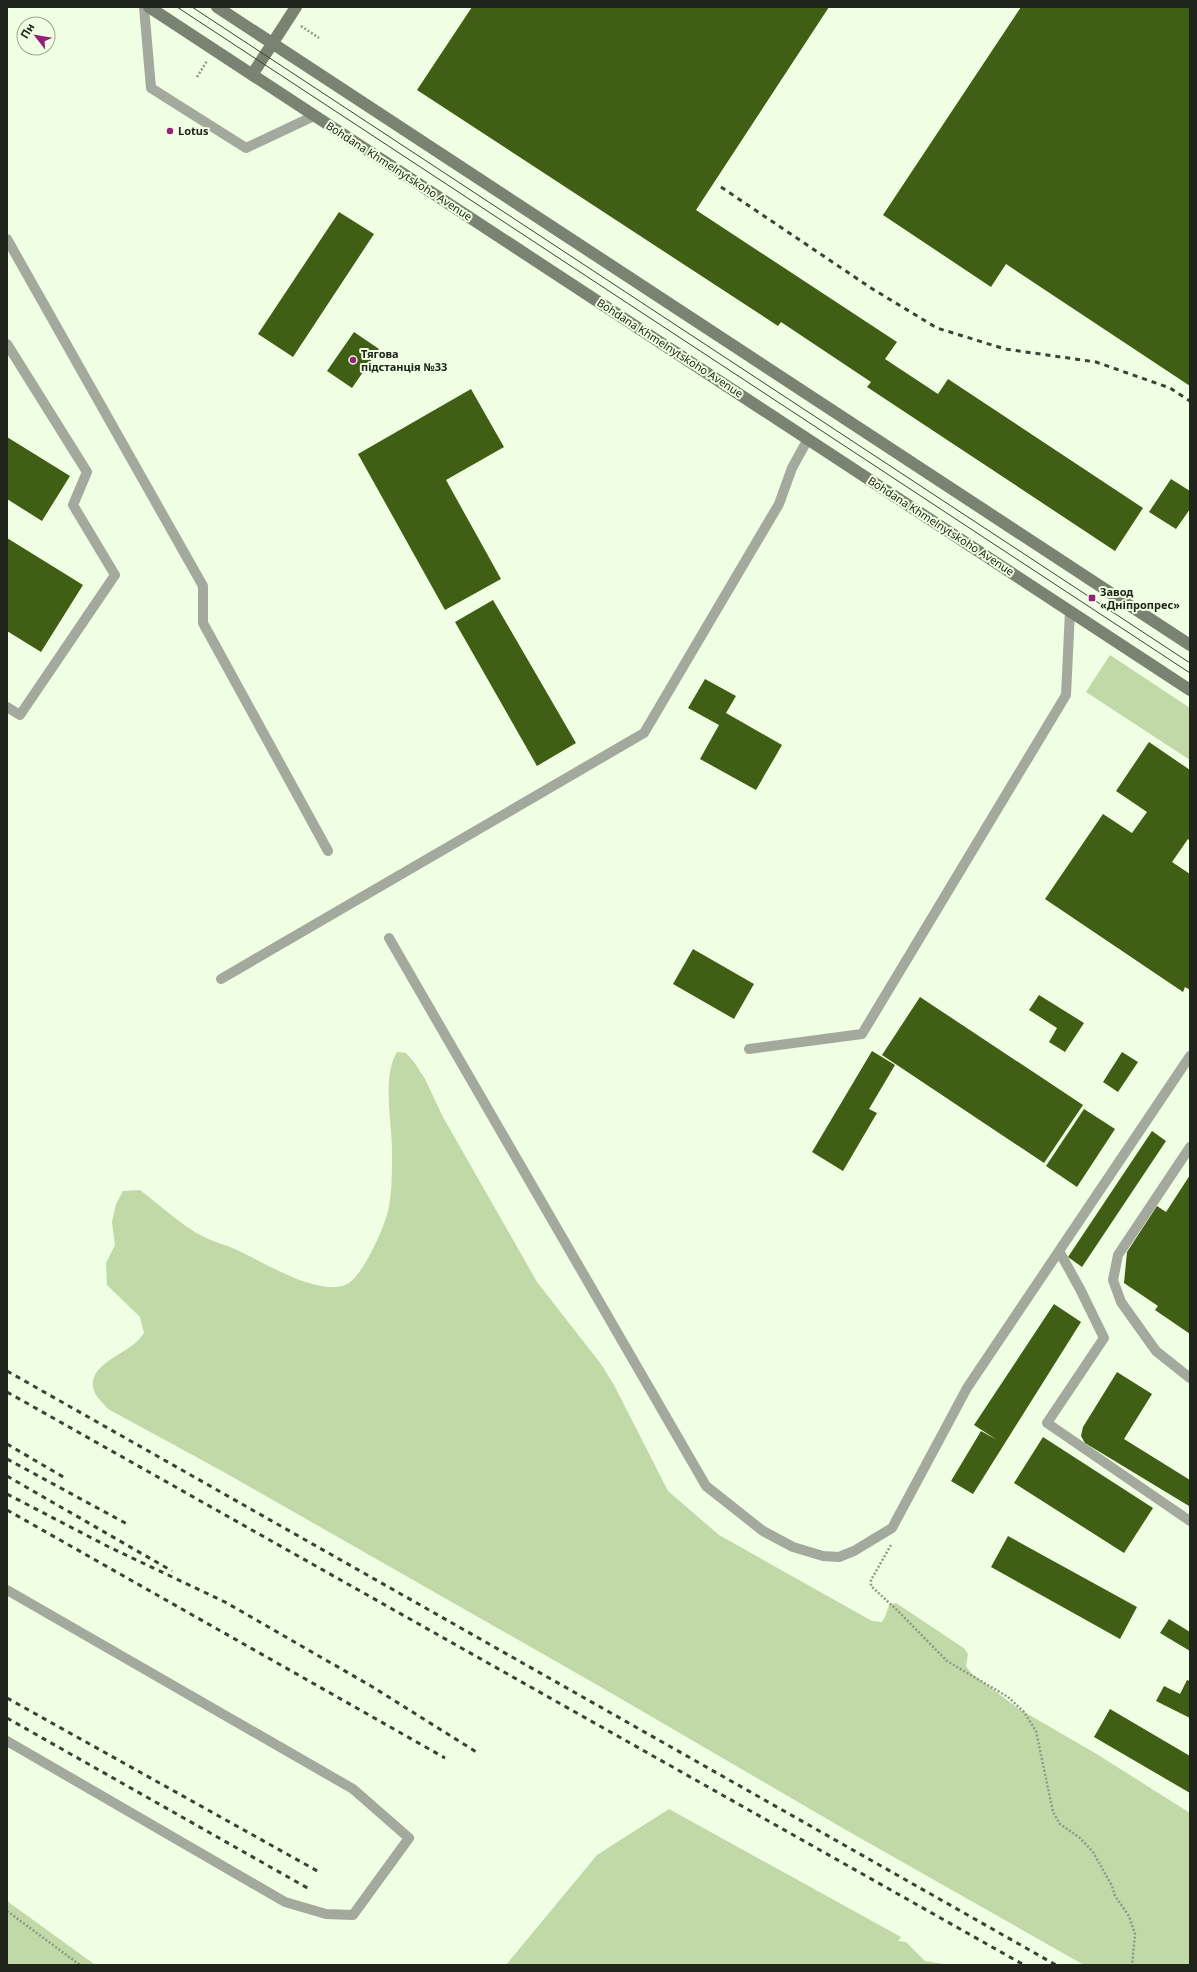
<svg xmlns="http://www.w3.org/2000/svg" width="1197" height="1972" font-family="'Noto Sans',sans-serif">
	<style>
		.green { fill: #c0d9a7 }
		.building { fill: #405e14 }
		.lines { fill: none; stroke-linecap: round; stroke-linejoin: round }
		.path { stroke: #8f9986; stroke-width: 2.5; stroke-dasharray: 2 2; stroke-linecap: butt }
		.lane { stroke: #a3a99d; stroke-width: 10 }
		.secondary { stroke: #7a8272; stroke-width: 12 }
		.tram { stroke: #3c4336; stroke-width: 1 }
		.rail { stroke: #3c4336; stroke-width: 3; stroke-dasharray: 5 5; stroke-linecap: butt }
		.poi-dot { fill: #961f7a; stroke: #f0fee3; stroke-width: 1.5 }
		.labels { text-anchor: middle; stroke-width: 4; stroke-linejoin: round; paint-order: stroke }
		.poi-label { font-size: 11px; font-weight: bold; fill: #20251b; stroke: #f0fee3; text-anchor: start }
		.street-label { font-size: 11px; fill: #20251b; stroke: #f0fee3 }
	</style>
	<rect width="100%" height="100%" fill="#f0fee3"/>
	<!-- green -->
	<path class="green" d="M1110,655L1190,708V760L1086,692Z
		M397,1052L406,1053L414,1062L425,1079L443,1117L537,1282L601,1364L614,1385L668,1491L719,1535L872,1621L882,1622L885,1617L889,1605L896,1603L965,1649L968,1654L966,1666L971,1673L1019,1709L1095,1753L1190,1813V1965H1084L846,1830L599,1686L222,1471L108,1409C105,1405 99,1400 96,1395C82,1369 118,1357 134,1344C138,1341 141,1337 144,1333L140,1317L107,1285L106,1263L115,1245L112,1222L116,1204L123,1191L140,1190C160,1205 182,1226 204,1237C214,1242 226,1245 237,1250C263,1262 320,1298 347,1284C363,1276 384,1228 388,1211C392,1194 392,1174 392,1156C393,1125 381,1079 397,1052Z
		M669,1809L901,1937L898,1941L906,1942L925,1961L949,1965H506L597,1855Z
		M7,1901L94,1964L95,1965H7Z"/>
	<!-- building -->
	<path class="building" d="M472,7H829L696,210L897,342L885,359L938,394L948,379L1143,508L1115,551L867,387L871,382L781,322L778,326L417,90Z
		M1021,7H1190V386L1006,264L991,287L883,215Z
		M339,212L374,234L293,357L258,334Z
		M354,332L379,349L352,388L327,371Z
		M471,389L504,447L446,480L501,579L445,610L358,454Z
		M7,437L70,476L42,521L7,499Z
		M1171,479L1190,491V509L1176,529L1149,512Z
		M7,538L83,585L41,652L7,631Z
		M493,600L576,743L537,766L455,622Z
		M705,679L736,696L726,713L782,745L756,790L700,759L719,725L688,708Z
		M1149,742L1190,770V841L1188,839L1172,862L1190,874V990L1185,987L1183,992L1045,899L1103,814L1132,833L1147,812L1116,791Z
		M693,949L754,984L734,1019L673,984Z
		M1039,995L1084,1023L1065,1052L1049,1042L1057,1028L1029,1010Z
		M920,997L1083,1105L1044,1163L882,1055Z
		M872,1051L895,1065L869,1109L877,1113L843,1171L812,1152Z
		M1122,1052L1138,1062L1118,1092L1103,1082Z
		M1084,1109L1115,1129L1077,1187L1046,1166Z
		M1152,1131L1166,1141L1082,1267L1068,1257Z
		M1190,1175V1334L1155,1310L1158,1306L1124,1283L1127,1252L1157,1206L1166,1212Z
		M1054,1304L1081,1322L973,1494L951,1481L981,1431L997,1440L974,1425Z
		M1117,1372L1152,1394L1124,1439L1190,1480L1189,1506L1085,1443L1081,1436L1083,1427Z
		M1043,1437L1153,1508L1124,1553L1014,1483Z
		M1008,1536L1137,1607L1120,1639L991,1567Z
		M1169,1619L1190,1632V1651L1160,1633Z
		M1187,1680L1190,1681V1718L1156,1701L1164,1686L1180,1694Z
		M1110,1709L1190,1756V1793L1094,1737Z"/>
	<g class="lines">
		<!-- path -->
		<path class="path" d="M301,26L319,38
			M197,77L207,61
			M891,1545L871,1580V1586L898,1611L947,1661L1008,1697L1024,1712L1036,1731L1053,1812L1060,1824L1080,1838L1093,1852L1112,1886L1115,1896L1129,1916L1135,1934L1132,1965
			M7,1911L80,1965"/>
		<!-- lane -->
		<path class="lane" d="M144,7L151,88L246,148L314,116
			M7,239L203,586V623L328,851
			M7,344L87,472L73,505L115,575L20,715L7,707
			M389,938L706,1486L763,1531L793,1547L823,1556L839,1557L854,1551L892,1528L967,1388L1190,1056
			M221,979L644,733L779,504L792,468L808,439
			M749,1049L862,1034L1066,695L1070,611
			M1190,1147L1118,1255L1113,1280L1121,1302L1156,1351L1190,1378
			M1059,1251L1080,1289L1104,1338L1047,1423L1190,1521
			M7,1590L353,1789L409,1838L353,1915L326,1914L285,1902L7,1741"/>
		<!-- secondary -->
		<path class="secondary" d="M149,7L1190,690
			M217,7L1190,645
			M252,75L296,7"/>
		<!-- tram -->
		<path class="tram" d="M177,7L1190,673
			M192,7L1190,663"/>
		<!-- rail -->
		<path class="rail" d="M721,187L871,288L937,328L1005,349L1096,362L1170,388L1190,401
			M7,1371L1056,1965
			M7,1392L1024,1965
			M7,1444L65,1478
			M7,1459L129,1525
			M7,1476L172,1571
			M7,1494L109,1547L225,1602L371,1686L478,1753
			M7,1510L445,1758
			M7,1698L321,1873
			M7,1718L311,1890"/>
	</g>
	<!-- markers -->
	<g class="poi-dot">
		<circle cx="170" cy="131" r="4"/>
		<circle cx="353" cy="360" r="4"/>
		<rect x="1088" y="594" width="8" height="8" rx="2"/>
	</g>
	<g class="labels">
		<!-- poi labels -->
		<g class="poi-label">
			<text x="178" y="135">Lotus</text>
			<text x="361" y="358">Тягова<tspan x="361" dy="13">пiдстанцiя №33</tspan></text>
			<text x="1100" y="596">Завод<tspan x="1100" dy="13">«Дніпропрес»</tspan></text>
		</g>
		<!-- street labels -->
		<g class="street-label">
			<text transform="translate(399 171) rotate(33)" y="4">Bohdana Khmelnytskoho Avenue</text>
			<text transform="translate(670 348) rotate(33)" y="4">Bohdana Khmelnytskoho Avenue</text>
			<text transform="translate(941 526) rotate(33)" y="4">Bohdana Khmelnytskoho Avenue</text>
		</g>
	</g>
	<!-- border -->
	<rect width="1197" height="1972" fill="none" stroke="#20251b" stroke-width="16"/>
	<!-- north arrow -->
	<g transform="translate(36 36) rotate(301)"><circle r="19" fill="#f0fee3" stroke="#9da793"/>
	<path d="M0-3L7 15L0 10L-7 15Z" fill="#961f7a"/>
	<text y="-6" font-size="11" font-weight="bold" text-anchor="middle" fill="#20251b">Пн</text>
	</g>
</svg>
